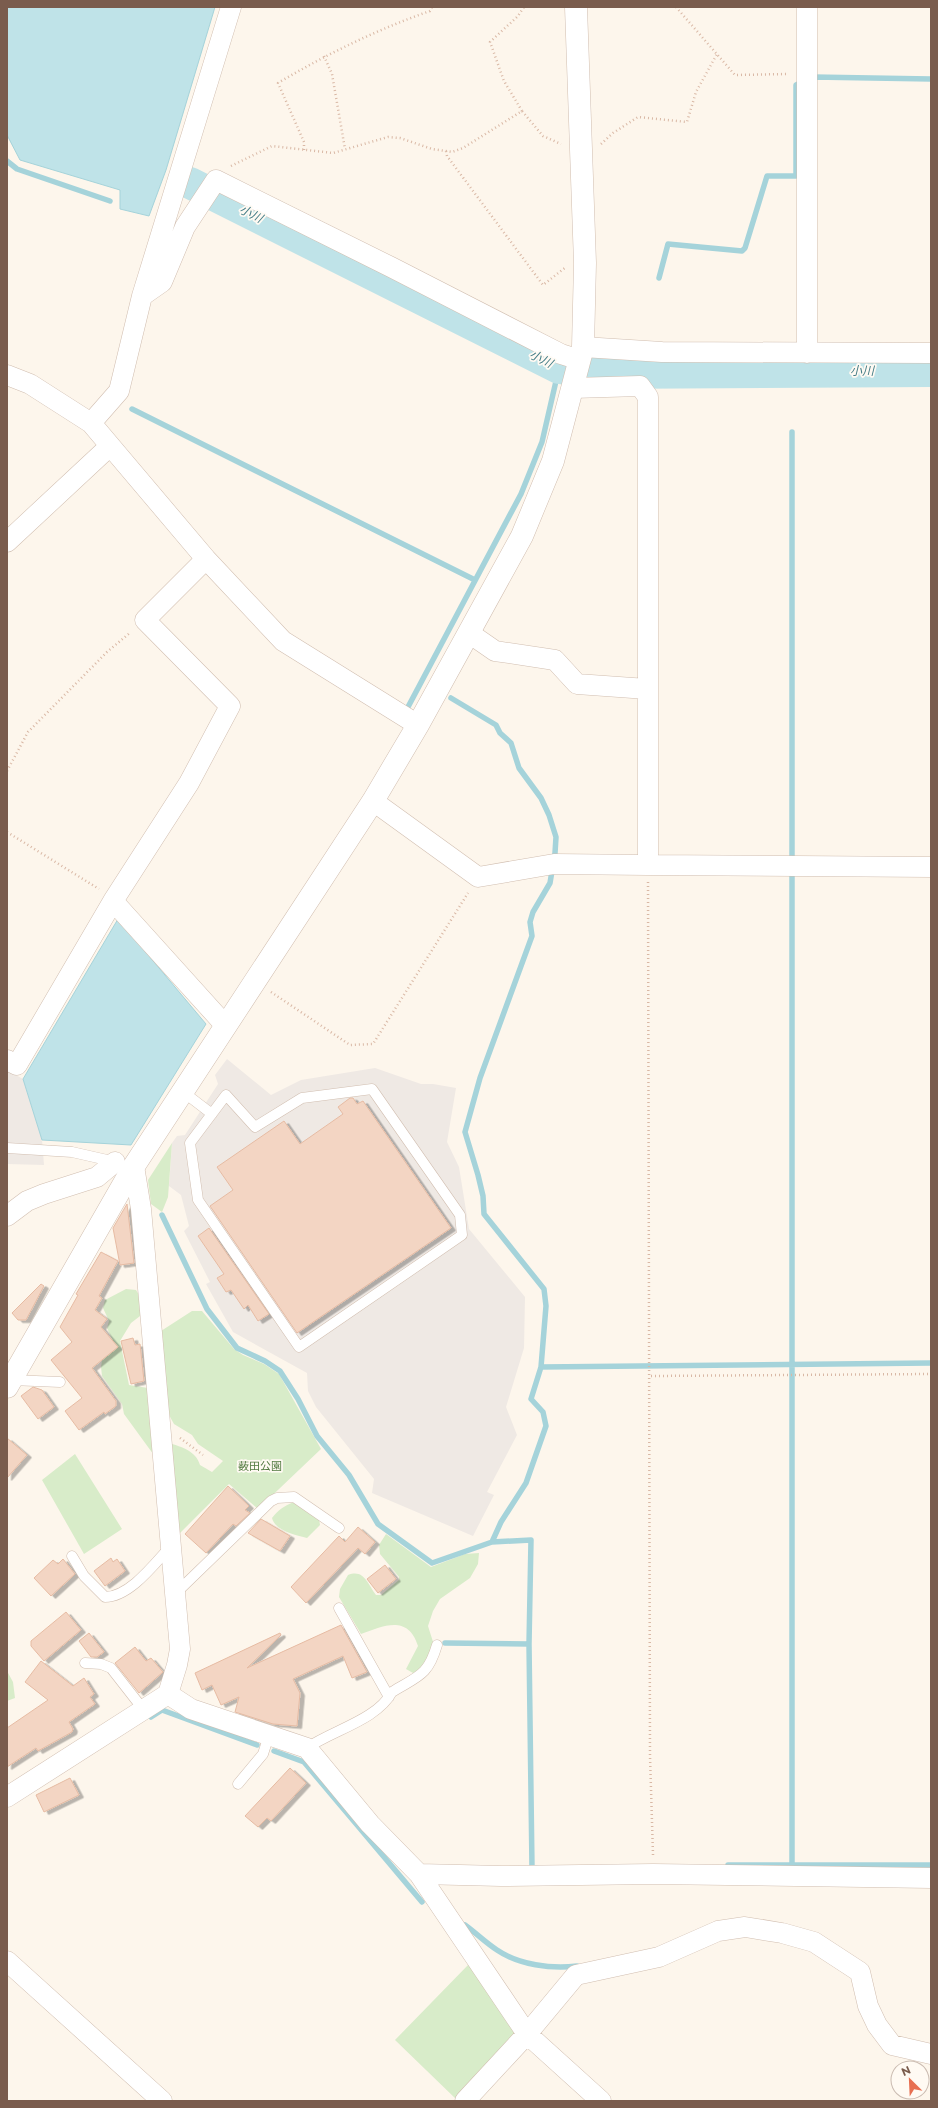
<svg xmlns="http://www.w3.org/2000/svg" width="938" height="2108" font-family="Montserrat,'Noto Sans JP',sans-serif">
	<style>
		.industrial { fill: #efe9e4 }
		.green { fill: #d8ecc9 }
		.water { fill: #bfe3e8; stroke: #a5d3da }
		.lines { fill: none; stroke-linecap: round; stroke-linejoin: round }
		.stream { stroke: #a5d3da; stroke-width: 5.5 }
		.river { stroke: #bfe3e8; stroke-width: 32 }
		.building { fill: #f3d5c3; stroke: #e6bba3; filter: url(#shadow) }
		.service-casing { stroke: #d1beb0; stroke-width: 11 }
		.minor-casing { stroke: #d1beb0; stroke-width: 21 }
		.tertiary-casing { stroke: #d1beb0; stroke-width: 23 }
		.path { stroke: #d9b8a5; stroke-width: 2.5; stroke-dasharray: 1 3; stroke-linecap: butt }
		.service { stroke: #fff; stroke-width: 10 }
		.minor { stroke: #fff; stroke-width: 20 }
		.tertiary { stroke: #fff; stroke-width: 22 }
		.labels { text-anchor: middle; stroke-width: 3.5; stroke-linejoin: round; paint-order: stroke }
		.park-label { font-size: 11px; fill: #537a41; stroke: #fffaf3 }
		.water-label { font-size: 12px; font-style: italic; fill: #437c86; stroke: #fffaf3 }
	</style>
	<defs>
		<filter id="shadow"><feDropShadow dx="4.5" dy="2.5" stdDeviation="0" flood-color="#0004"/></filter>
	</defs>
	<rect width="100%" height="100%" fill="#fdf6ec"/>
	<!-- industrial -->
	<path class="industrial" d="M227,1059L271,1095L301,1080L375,1068L421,1084H433L456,1088L447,1142L459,1167L469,1229L525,1297L524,1348L506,1407L517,1435L487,1492L494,1495L473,1536L372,1493L374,1479L316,1407L308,1391L307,1373L233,1332L206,1284L210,1282L184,1231L189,1226L181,1195L169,1186L172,1143L177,1136L185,1135L218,1084L215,1075Z
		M7,1070L23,1079L42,1140L44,1165L7,1164Z"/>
	<!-- green -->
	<path class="green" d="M172,1143L168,1197L162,1212L151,1204L148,1180Z
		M126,1289L136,1290L141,1298L144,1313L131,1323L120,1341L129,1385L148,1388L156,1458L124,1414L122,1404L102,1376L101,1367L104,1348L112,1339L107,1328L109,1321L103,1308L105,1300Z
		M192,1311H202L234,1349L243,1355L264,1364L279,1374L321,1449L258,1509L229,1484L176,1537L169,1443C182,1447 196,1451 200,1465L212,1472L223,1461L198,1444L192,1435L174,1424L165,1408L161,1331Z
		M75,1454L122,1529L84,1554L42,1480Z
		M294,1502L319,1519L320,1525L307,1538C296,1535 275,1531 272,1518C278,1510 284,1506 294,1502Z
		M386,1534L431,1567L465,1554L479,1553L478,1564L470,1578L440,1599L433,1611L428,1626L434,1645L421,1670L413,1673L406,1669L418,1646C408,1614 383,1626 361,1634L339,1597L340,1589L348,1575C364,1569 367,1583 376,1595H381L399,1580V1577L380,1554L379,1545Z
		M7,1671L13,1682L15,1698L7,1701Z
		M469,1964L515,2030L514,2037L457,2100L395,2040Z"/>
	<!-- water -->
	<path class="water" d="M7,7H215L166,170L149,216L120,209V190L20,160L7,135Z
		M118,919L206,1024L131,1145L42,1140L23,1079Z"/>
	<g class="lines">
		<!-- stream -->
		<path class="stream" d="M7,161L17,169L110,201
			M659,278L668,244L742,251L745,248L767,176H796V85L813,77L931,79
			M132,409L475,580
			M792,432V1864
			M451,698L496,725L500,733L511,743L519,768L541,798L549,815L556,837L555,853L550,883L533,912L530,922L532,936L480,1078L465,1132L478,1175L483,1196L484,1214L544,1289L546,1306L541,1367L531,1399L543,1412L546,1426L526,1483L501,1522L492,1542
			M408,707L521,494L542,442L559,368
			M162,1215L207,1309L237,1348L265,1361L280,1371L298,1399L317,1436L349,1475L378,1524L432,1563L492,1542L531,1540L529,1644L532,1868H537
			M541,1367L931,1363
			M445,1643L529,1644
			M151,1717L162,1710L257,1745
			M274,1751L304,1762L422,1902
			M728,1865H931
			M465,1925C476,1933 486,1943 497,1950C519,1965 551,1969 577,1966"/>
		<!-- river -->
		<path class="river" d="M190,183L559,368L597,373L931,371"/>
	</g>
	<!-- building -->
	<path class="building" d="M350,1098H353L357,1104L363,1101L451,1228L297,1333L210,1206L233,1190L217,1167L284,1121L300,1144L343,1114L338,1107Z
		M127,1204L134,1263L120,1265L113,1228Z
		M209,1228L269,1314L258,1321L248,1305L244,1309L231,1290L226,1292L217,1278L224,1274L198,1236Z
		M101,1252L118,1261L99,1296L102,1298L95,1310L107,1319L101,1327L118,1347L92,1368L116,1401V1406L105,1414L104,1412L79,1430L65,1411L82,1398L51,1360L72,1342L60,1327L78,1295L76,1294Z
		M41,1284L44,1286L26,1320H18L12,1313Z
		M133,1338L135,1345L140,1344L144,1381L131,1384L121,1341Z
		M33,1387L42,1390L54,1407L38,1419L21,1396Z
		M7,1438L27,1455L7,1478Z
		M228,1486L249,1506L245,1510L250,1513L236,1526L233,1524L206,1553L185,1534Z
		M261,1519L290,1536L280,1551L248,1533Z
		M358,1527L375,1542L365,1554L358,1548L306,1603L291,1587L339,1536L345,1542Z
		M111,1558L113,1562L117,1559L125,1571L105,1586L94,1571Z
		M63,1559L75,1574L51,1596L34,1578L53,1560L58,1564Z
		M385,1565L396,1579L378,1593L367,1579Z
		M66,1612L81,1630L44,1661L31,1646V1641Z
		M341,1625L367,1672L352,1678L343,1656L293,1679L300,1693L297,1726L273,1724L235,1712L239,1697L221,1705L212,1685L202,1690L195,1673L280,1633L281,1635L247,1668Z
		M89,1633L104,1652L97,1657H91L79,1641Z
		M135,1647L146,1661L151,1658L163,1672L139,1693L115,1663Z
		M41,1661L73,1686L84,1678L94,1694L90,1697L95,1704L69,1722L73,1729L72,1732L38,1751L36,1748L7,1767V1728L48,1700L25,1682Z
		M290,1768L306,1783L271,1821L267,1818L258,1827L245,1816Z
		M70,1778L79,1795L44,1812L36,1795Z"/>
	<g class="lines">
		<defs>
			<path id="service" d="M372,1089L460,1215L462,1235L299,1347L198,1200L190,1143L226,1095L255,1127L302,1098Z
				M182,1091L212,1114
				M7,1148L72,1152L116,1162
				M11,1380L60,1382
				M72,1556L84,1576L105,1597C130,1597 155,1563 171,1546
				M175,1594L271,1501L277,1498L294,1497L339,1528
				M339,1608L389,1697
				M85,1663L101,1664L111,1668L143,1709
				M307,1748C333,1730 377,1720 392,1692C418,1676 428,1676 437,1645
				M238,1784L263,1754L269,1735"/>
			<path id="minor" d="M142,296L162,282L185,227L216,180L391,267L561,354L580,360
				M583,347L662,352L931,353
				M807,353V7
				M7,375L30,384L91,423L206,559L283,641L418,725
				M91,423L119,391L142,296L231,7
				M7,542L110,446
				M469,633L495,651L555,660L577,684L647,689
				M373,801L478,877L554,864L648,865V397L640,386L573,388
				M648,865L931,867
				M113,901L225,1025
				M7,1060L17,1065L113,901L189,783L230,706L145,620L206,559
				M7,1216L27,1201L44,1194L97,1177L115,1162
				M168,1694L191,1709L307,1748L370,1824L419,1874L527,2034L601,2101
				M7,1797L168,1694L177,1665L180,1649L141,1209L134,1166
				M419,1874L501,1876L653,1874L931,1878
				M7,1961L162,2101
				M465,2101L527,2034L576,1975L659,1957L718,1931L745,1927L782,1933L814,1942L860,1972L868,2006L877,2025L892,2045L931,2054"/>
			<path id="tertiary" d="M7,1387L134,1166L373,801L418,725L522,536L553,461L583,347L585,263L576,7"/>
		</defs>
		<!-- service casing -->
		<use href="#service" class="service-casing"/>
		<!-- minor casing -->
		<use href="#minor" class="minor-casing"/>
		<!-- tertiary casing -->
		<use href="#tertiary" class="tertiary-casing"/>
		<!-- path -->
		<path class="path" d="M676,7L735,75L788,74
			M324,56L332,74L345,149
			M522,111L504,81L490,42L518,16L524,7
			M601,144L613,133L638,117L687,122L696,92L717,54
			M304,150V142L278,83C327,54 376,30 430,11L432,7
			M446,151L447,156L543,285L566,267
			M231,166L272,146L333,153L388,137L400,138L432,149L446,151L452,152L463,148L522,111L543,136L561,144
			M7,771L28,732L107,652L131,632
			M7,832L99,889
			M648,882L650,1756L653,1855
			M271,992L350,1045L373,1044L468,893
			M651,1376L931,1374
			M180,1438L203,1455"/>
		<!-- service -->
		<use href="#service" class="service"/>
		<!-- minor -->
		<use href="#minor" class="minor"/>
		<!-- tertiary -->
		<use href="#tertiary" class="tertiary"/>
	</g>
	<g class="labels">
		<!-- park labels -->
		<g class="park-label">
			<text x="260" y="1470">薮田公園</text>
		</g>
		<!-- water labels -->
		<g class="water-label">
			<text transform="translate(251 214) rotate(27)" y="4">小川</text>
			<text transform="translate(541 359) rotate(27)" y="4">小川</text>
			<text x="862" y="375">小川</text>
		</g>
	</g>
	<!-- border -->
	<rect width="938" height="2108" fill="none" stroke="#7a5c4d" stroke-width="16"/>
	<!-- north arrow -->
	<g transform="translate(910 2080) rotate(336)"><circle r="19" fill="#fffaf3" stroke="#cabbb1"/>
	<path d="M0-3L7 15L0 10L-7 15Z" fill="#e76f51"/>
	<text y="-6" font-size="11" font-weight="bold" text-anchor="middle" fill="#7a5c4d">N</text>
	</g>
</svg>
